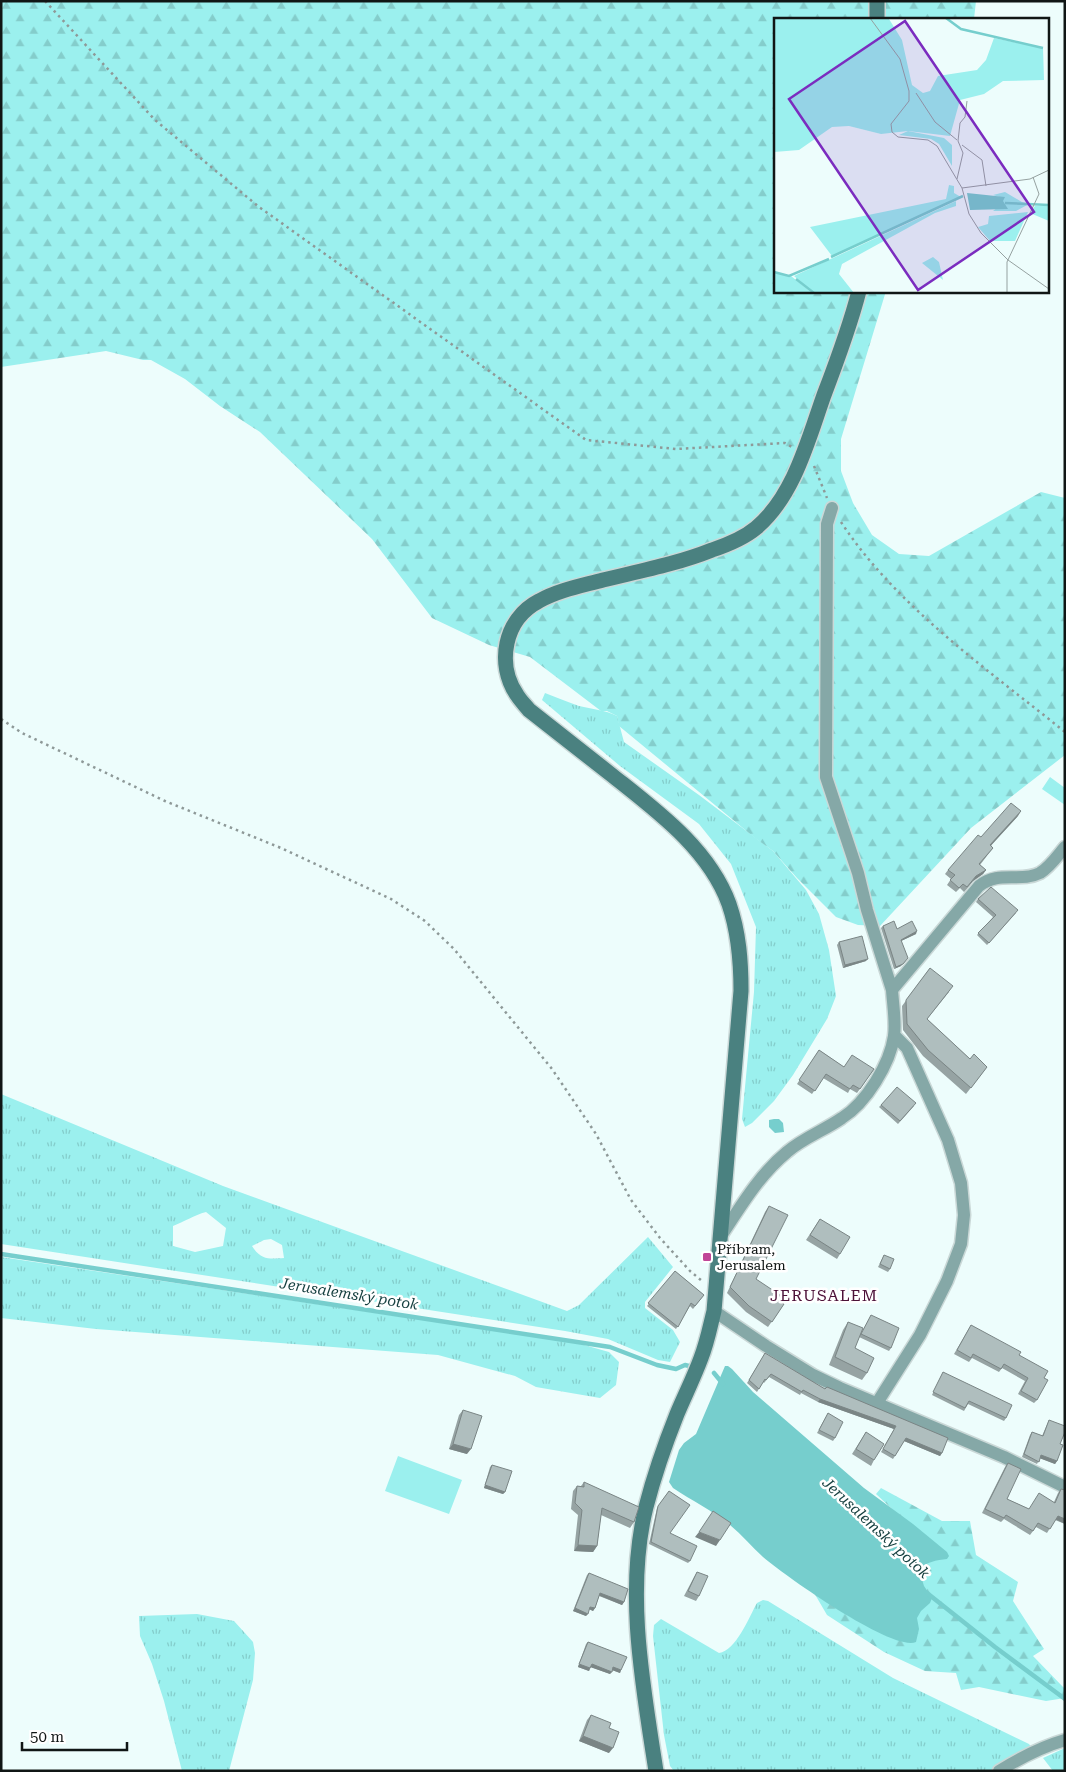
<svg xmlns="http://www.w3.org/2000/svg" width="1066" height="1772" font-family="'Roboto Serif',serif">
	<style>
		.grass { fill: url(#grass-tufts); fill-rule: evenodd }
		.forest { fill: url(#forest-firs) }
		.garden { fill: #9bf0ee }
		.water { fill: #76cecd }
		.lines { fill: none; stroke-linecap: round; stroke-linejoin: round }
		.stream { stroke: #76cecd; stroke-width: 4.5 }
		.street-casing { stroke: #cad8d7; stroke-width: 15 }
		.secondary-casing { stroke: #cad8d7; stroke-width: 18 }
		.path { stroke: #8e9998; stroke-width: 2.5; stroke-dasharray: 2.5 4; stroke-linecap: butt }
		.street { stroke: #85a8a7; stroke-width: 12 }
		.secondary { stroke: #4a8180; stroke-width: 15 }
		.wall { fill: #96a3a3 }
		.shaded-wall { fill: #7a8585 }
		.building { fill: #afbebe; stroke: #7a8585 }
		.poi-dot { fill: #c14697; stroke: #fff; stroke-width: 2 }
		.labels { text-anchor: middle; stroke-width: 5; stroke-linejoin: round; paint-order: stroke }
		.poi-label { font-size: 14px; fill: #101615; stroke: #fff; text-anchor: start }
		.water-label { font-size: 15px; font-style: italic; fill: #153f3f; stroke: #fff }
		.quarter-label { font-size: 16px; letter-spacing: 1px; fill: #4c1138; stroke: #fff }
		.inset-river { fill: none; stroke: #76cecd; stroke-width: 2.5 }
		.inset-road { fill: none; stroke: #95a1a0; stroke-width: 1 }
		.view { fill: #7b2cbf; fill-opacity: 0.15; stroke: #7b2cbf; stroke-width: 2.5 }
		.inset-edge { fill: none; stroke: #101615; stroke-width: 2.5 }
	</style>
	<defs>
		<pattern id="grass-tufts" width="24" height="20" patternUnits="userSpaceOnUse" patternTransform="scale(1.25)"><rect width="24" height="20" fill="#9bf0ee"/><path d="M3 7l-1-3M5 7V3M7 7l1-3M15 17l-1-3M17 17v-4M19 17l1-3" fill="none" stroke="#84cdcb"/></pattern>
		<pattern id="forest-firs" width="22" height="20" patternUnits="userSpaceOnUse" patternTransform="scale(1.25)"><rect width="22" height="20" fill="#9bf0ee"/><path d="M5 1l3.5 6h-7zM16 11l3.5 6h-7z" fill="#84cdcb"/></pattern>
	</defs>
	<rect width="100%" height="100%" fill="#edfdfc"/>
	<!-- grass -->
	<path class="grass" d="M545,693C556,697 567,702 579,706C592,709 605,710 617,716L624,742L699,795L773,851L806,890L819,914L829,950L836,996L827,1019L793,1075L774,1101L752,1123L745,1127L742,1119L754,992L756,927L731,864L699,824L620,766L542,700Z
		M1,1094L223,1186L567,1311L579,1305L648,1237L673,1267L645,1302V1308L673,1330L680,1342L670,1362L658,1360L608,1339L565,1331L1,1244ZM206,1212L226,1228L223,1246L195,1252L173,1246V1226C184,1222 194,1215 206,1212ZM271,1239L282,1245L284,1258C269,1259 261,1260 252,1246L264,1240Z
		M1,1257L577,1343L609,1352L619,1362L616,1385L600,1398L536,1387L515,1376L438,1355L96,1329L1,1318Z
		M763,1600L768,1601L893,1678L1029,1744L1032,1748L990,1771H674L670,1766L664,1735L653,1636L654,1625L661,1619L719,1653C736,1651 749,1617 757,1603Z
		M197,1614L234,1621L253,1642L255,1653L253,1680L229,1771H182L164,1701L152,1664L140,1636L139,1616Z
		M1065,1748V1771H1053L1043,1758Z"/>
	<!-- forest -->
	<path class="forest" d="M1,1H976L974,19H775V291H886L841,439V471L853,503L872,535L899,554L929,556L1041,492L1065,498V755L971,828L880,926L858,925L836,917L797,878L773,851L755,838L619,726L617,716L607,711H601L530,657L489,645L432,618L372,539L260,432L220,406L185,379L151,360H143L106,351L1,367Z
		M881,1488L942,1521H970L976,1555L1018,1582L1013,1601L1044,1649L1033,1656L1065,1689V1698L1046,1701L979,1687L961,1690L956,1673L925,1671L884,1652L827,1615L813,1591L920,1535L876,1494Z"/>
	<!-- garden -->
	<path class="garden" d="M1050,777L1065,788V805L1042,789Z
		M398,1456L462,1480L449,1514L385,1491Z"/>
	<!-- water -->
	<path class="water" d="M774,1119H779L783,1123L784,1132L775,1133L769,1127V1120Z
		M725,1366H728L732,1369L753,1392L864,1488L913,1524L947,1552L949,1556L947,1559C937,1560 925,1562 919,1570L924,1586L932,1598L930,1603L921,1611L917,1618L919,1629L916,1642C892,1652 784,1575 763,1557C752,1547 742,1535 730,1525C713,1511 691,1500 673,1488L669,1482L679,1450L684,1443L696,1434Z"/>
	<g class="lines">
		<!-- stream -->
		<path class="stream" d="M1,1254L610,1347L657,1365L676,1369L685,1365L689,1366
			M714,1373L723,1384
			M927,1593L995,1647L1065,1699"/>
		<defs>
			<path id="street" d="M832,508L827,524L826,777L858,873L867,910L892,990
				M721,1236C741,1206 759,1175 787,1152C803,1138 825,1130 842,1118C866,1103 890,1064 894,1036C896,1022 893,1005 892,990L979,886C999,870 1020,883 1040,873C1050,867 1058,855 1065,847
				M714,1311L766,1346L813,1375L840,1388L1004,1457L1065,1487
				M877,1403L920,1335L947,1281L961,1244L964,1215L961,1183L948,1140L907,1048L894,1035
				M999,1771C1020,1758 1041,1747 1065,1740"/>
			<path id="secondary" d="M877,19V1
				M656,1771C643,1687 625,1591 646,1507C654,1476 665,1444 677,1414C685,1395 694,1377 701,1358C707,1343 710,1327 714,1311L741,991C741,961 739,933 729,904C709,849 657,811 613,776C585,754 557,732 529,710C525,705 520,700 517,695C496,664 504,619 539,601C559,590 581,586 603,580C640,571 677,564 712,550C727,545 744,538 756,528C794,496 808,440 824,395C837,361 850,326 859,291"/>
		</defs>
		<!-- street casing -->
		<use href="#street" class="street-casing"/>
		<!-- secondary casing -->
		<use href="#secondary" class="secondary-casing"/>
		<!-- path -->
		<path class="path" d="M45,1L155,120L259,207L586,440L676,449L785,443L792,447
			M814,466L827,498
			M841,522C896,606 987,669 1065,732
			M1,719L22,733L165,801L281,848L391,899L425,921L454,949L552,1069L596,1134L631,1200L660,1238L690,1271L702,1281"/>
		<!-- street -->
		<use href="#street" class="street"/>
		<!-- secondary -->
		<use href="#secondary" class="secondary"/>
	</g>
	<!-- wall -->
	<path class="wall" d="M1018,816L991,845L993,848L980,865L986,870L983,874L973,881L964,892L960,888L956,892L947,885L951,879L945,874L948,870L981,837Z
		M978,899L1016,913L987,945L977,935L993,917L976,902Z
		M883,926L916,934L901,941V966L894,969L881,928Z
		M839,942L866,961L843,968L837,945Z
		M930,968L949,992L927,1019L970,1059L987,1067L966,1094L923,1056L903,1030L902,1006Z
		M819,1050L844,1067L874,1069L857,1093L850,1089L848,1093L823,1078L812,1094L797,1084Z
		M881,1105L914,1106L898,1124L879,1107Z
		M769,1206L756,1279L777,1299L784,1304L768,1327L746,1312L727,1293L765,1212Z
		M820,1219L840,1254L837,1259L806,1240Z
		M884,1255L890,1269L888,1272L878,1267Z
		M675,1271L704,1295L693,1309L690,1306L676,1329L647,1306Z
		M871,1315L891,1348L889,1351L859,1337L855,1348L867,1373L862,1380L829,1365L843,1330L848,1322L861,1334Z
		M971,1325L1019,1355L1044,1378L1037,1400L1034,1403L1018,1394L1025,1381L1002,1368L999,1372L972,1358L969,1362L954,1354Z
		M765,1353L825,1389L827,1387L942,1453L940,1456L904,1441L893,1459L881,1452L894,1429L818,1402L801,1393L800,1395L769,1377L764,1383L763,1382L757,1392L747,1383Z
		M943,1372L1006,1418L1004,1421L968,1404L964,1411L932,1395Z
		M463,1410L467,1454L449,1449L459,1415Z
		M828,1413L835,1438L833,1441L817,1433Z
		M1049,1420L1060,1444L1057,1461L1055,1464L1040,1458L1037,1464L1022,1457L1030,1435L1032,1432L1042,1436Z
		M866,1432L874,1460L871,1466L852,1454Z
		M1008,1463L1007,1499L1029,1509L1054,1502L1058,1493L1061,1489L1065,1524L1055,1520L1047,1533L1036,1527L1030,1535L1004,1519L1001,1522L982,1513L1005,1467Z
		M492,1465L505,1492L503,1494L484,1488L490,1467Z
		M584,1482L634,1522L630,1528L601,1515L597,1546L593,1552L574,1551L578,1515L571,1509L573,1491L577,1486H581Z
		M669,1491L670,1533L690,1561L688,1563L649,1544L657,1508Z
		M697,1572L699,1596L696,1601L684,1596L694,1577Z
		M589,1573L624,1602L622,1605L599,1596L595,1608L593,1611L589,1609L586,1616L573,1611L587,1575Z
		M588,1642L621,1670L620,1673L612,1670L610,1674L591,1667L589,1671L578,1667L586,1644Z
		M591,1715L609,1728V1753L579,1741L587,1720Z"/>
	<!-- shaded-wall -->
	<path class="shaded-wall" d="M1021,811L1018,816L987,850L990,845Z
		M986,870L983,874L973,881L964,892L976,876Z
		M917,931L916,934L899,942L901,940Z
		M908,958L901,966L894,969L896,967Z
		M868,959L866,961L843,968L845,965Z
		M820,1399L896,1426L894,1429L818,1402Z
		M906,1438L942,1453L940,1456L904,1441Z
		M453,1444L471,1449L467,1454L449,1449Z
		M1041,1455L1057,1461L1055,1464L1039,1458Z
		M485,1485L505,1492L503,1494L484,1488Z
		M1058,1516L1065,1519V1524L1055,1519Z
		M699,1532L720,1540L716,1546L695,1537Z
		M578,1545L597,1546L593,1552L574,1551Z
		M600,1593L624,1602L622,1605L598,1595Z
		M590,1607L595,1608L593,1611L589,1609Z
		M575,1608L588,1614L586,1616L573,1611Z
		M579,1664L590,1668L589,1671L578,1667Z
		M592,1664L612,1672L610,1674L590,1667Z
		M613,1667L621,1670L620,1673L612,1670Z
		M583,1736L613,1748L609,1753L579,1741Z"/>
	<!-- building -->
	<path class="building" d="M1011,803L1021,811L990,845L993,848L979,864L986,870L976,876L967,887L963,884L959,888L950,880L955,875L948,870L978,835L981,837Z
		M991,887L1018,910L989,943L978,933L996,915L978,899Z
		M894,921L897,929L912,921L917,931L901,940L908,958L903,964L896,967L883,926Z
		M862,936L868,959L845,965L839,942Z
		M930,968L953,986L927,1019L970,1059L974,1054L987,1067L971,1088L928,1050L907,1024L906,1000Z
		M819,1050L844,1067L852,1055L874,1069L860,1089L853,1085L850,1089L826,1074L815,1091L799,1080Z
		M897,1087L916,1103L900,1121L881,1105Z
		M769,1206L788,1215L756,1279L780,1295L777,1299L784,1304L772,1322L749,1306L730,1287Z
		M820,1219L850,1237L840,1254L810,1235Z
		M884,1255L894,1259L890,1269L880,1264Z
		M675,1271L704,1295L695,1306L691,1303L678,1327L648,1303Z
		M871,1315L899,1328L891,1348L861,1334Z
		M848,1322L863,1328L855,1348L874,1358L867,1373L835,1357Z
		M971,1325L1021,1352L1019,1355L1048,1371L1044,1378L1048,1380L1037,1400L1021,1391L1028,1378L1004,1364L1001,1369L973,1354L971,1358L957,1350Z
		M765,1353L825,1389L827,1387L948,1438L942,1453L906,1438L895,1456L883,1449L896,1426L820,1399L803,1390L802,1392L771,1374L766,1380L765,1379L759,1389L749,1380Z
		M943,1372L1012,1405L1006,1418L969,1401L965,1408L933,1392Z
		M463,1410L482,1416L471,1449L453,1444Z
		M828,1413L843,1422L835,1438L819,1430Z
		M1049,1420L1065,1426V1432L1060,1444L1063,1445L1057,1461L1041,1455L1039,1462L1024,1454L1032,1432L1043,1436Z
		M866,1432L884,1444L874,1460L856,1449Z
		M1008,1463L1021,1469L1007,1499L1029,1509L1039,1493L1055,1503L1061,1489L1065,1490V1519L1058,1516L1050,1529L1038,1523L1033,1531L1006,1515L1004,1518L985,1509Z
		M492,1465L512,1471L505,1492L485,1485Z
		M584,1482L639,1507L634,1522L602,1508L597,1546L578,1545L582,1510L575,1503L577,1486L584,1487Z
		M669,1491L690,1505L670,1533L697,1546L690,1561L651,1542L658,1506Z
		M713,1511L731,1523L720,1540L699,1532Z
		M697,1572L708,1576L699,1596L688,1591Z
		M589,1573L628,1589L624,1602L600,1593L595,1608L590,1607L588,1614L575,1608Z
		M588,1642L627,1657L621,1670L613,1667L612,1672L592,1664L590,1668L579,1664Z
		M591,1715L611,1723L609,1728L619,1732L613,1748L583,1736Z"/>
	<!-- markers -->
	<rect class="poi-dot" x="702" y="1252" width="10" height="10" rx="2.5"/>
	<g class="labels">
		<!-- poi labels -->
		<g class="poi-label">
			<text x="717" y="1254">Příbram,<tspan x="717" dy="16">Jerusalem</tspan></text>
		</g>
		<!-- water labels -->
		<g class="water-label">
			<text transform="translate(349 1294) rotate(9)" y="5">Jerusalemský potok</text>
			<text transform="translate(876 1528) rotate(43)" y="5">Jerusalemský potok</text>
		</g>
		<!-- quarter labels -->
		<g class="quarter-label">
			<text x="824" y="1301">JERUSALEM</text>
		</g>
	</g>
	<!-- overview -->
	<g transform="translate(774 18)">
		<rect width="275" height="275" fill="#edfdfc"/>
		<path d="M134,113L170,120L178,127V148L165,126L157,121L125,117ZM175,167L180,168V175L187,179L58,238L36,209L172,181ZM182,183V188L161,195L68,246L65,256L80,275H40L20,258ZM261,188H275V203L256,195ZM254,194L241,223H216L204,209L214,206L215,198ZM159,239L165,244L169,262L148,245ZM0,255L17,258L38,275H0Z" fill="#9bf0ee"/>
		<path d="M0,0L115,1L128,22L138,67L149,75L156,73L164,58L203,52L212,42L220,20L269,30L270,62L229,63L210,76L186,82L176,118L134,113L107,116L75,108L58,109L25,132L0,134ZM231,174L248,184L255,186L242,193H219L229,185V180L219,177Z" fill="#9bf0ee"/>
		<path d="M193,175L231,179L229,183L234,191L196,192Z" fill="#76cecd"/>
		<path class="inset-river" d="M172,0L187,11L269,30M231,185L275,187M57,239L189,178M0,254L15,258L55,241M22,261L40,275"/>
		<path class="inset-road" d="M96,0L126,41L135,73V83L117,106L118,114L124,119L154,122L163,128L188,170L195,196L207,215L234,242L275,271M142,75L161,104L183,122M188,127L208,142L212,168M183,161L189,135L184,123L186,105L191,99L193,83M188,170L256,161L275,152M233,275V244L265,176L259,159"/>
		<path class="view" d="M131,3L260,194L144,272L15,81Z"/>
		<rect width="275" height="275" class="inset-edge"/>
	</g>
	<!-- border -->
	<rect width="1066" height="1772" fill="none" stroke="#101615" stroke-width="5"/>
	<!-- scale -->
	<path d="M22 1742v8h105v-8" fill="none" stroke="#101615" stroke-width="2.5"/>
	<text x="30" y="1742" font-size="15" fill="#101615" stroke="#ffffff" stroke-width="4" paint-order="stroke">50 m</text>
</svg>
